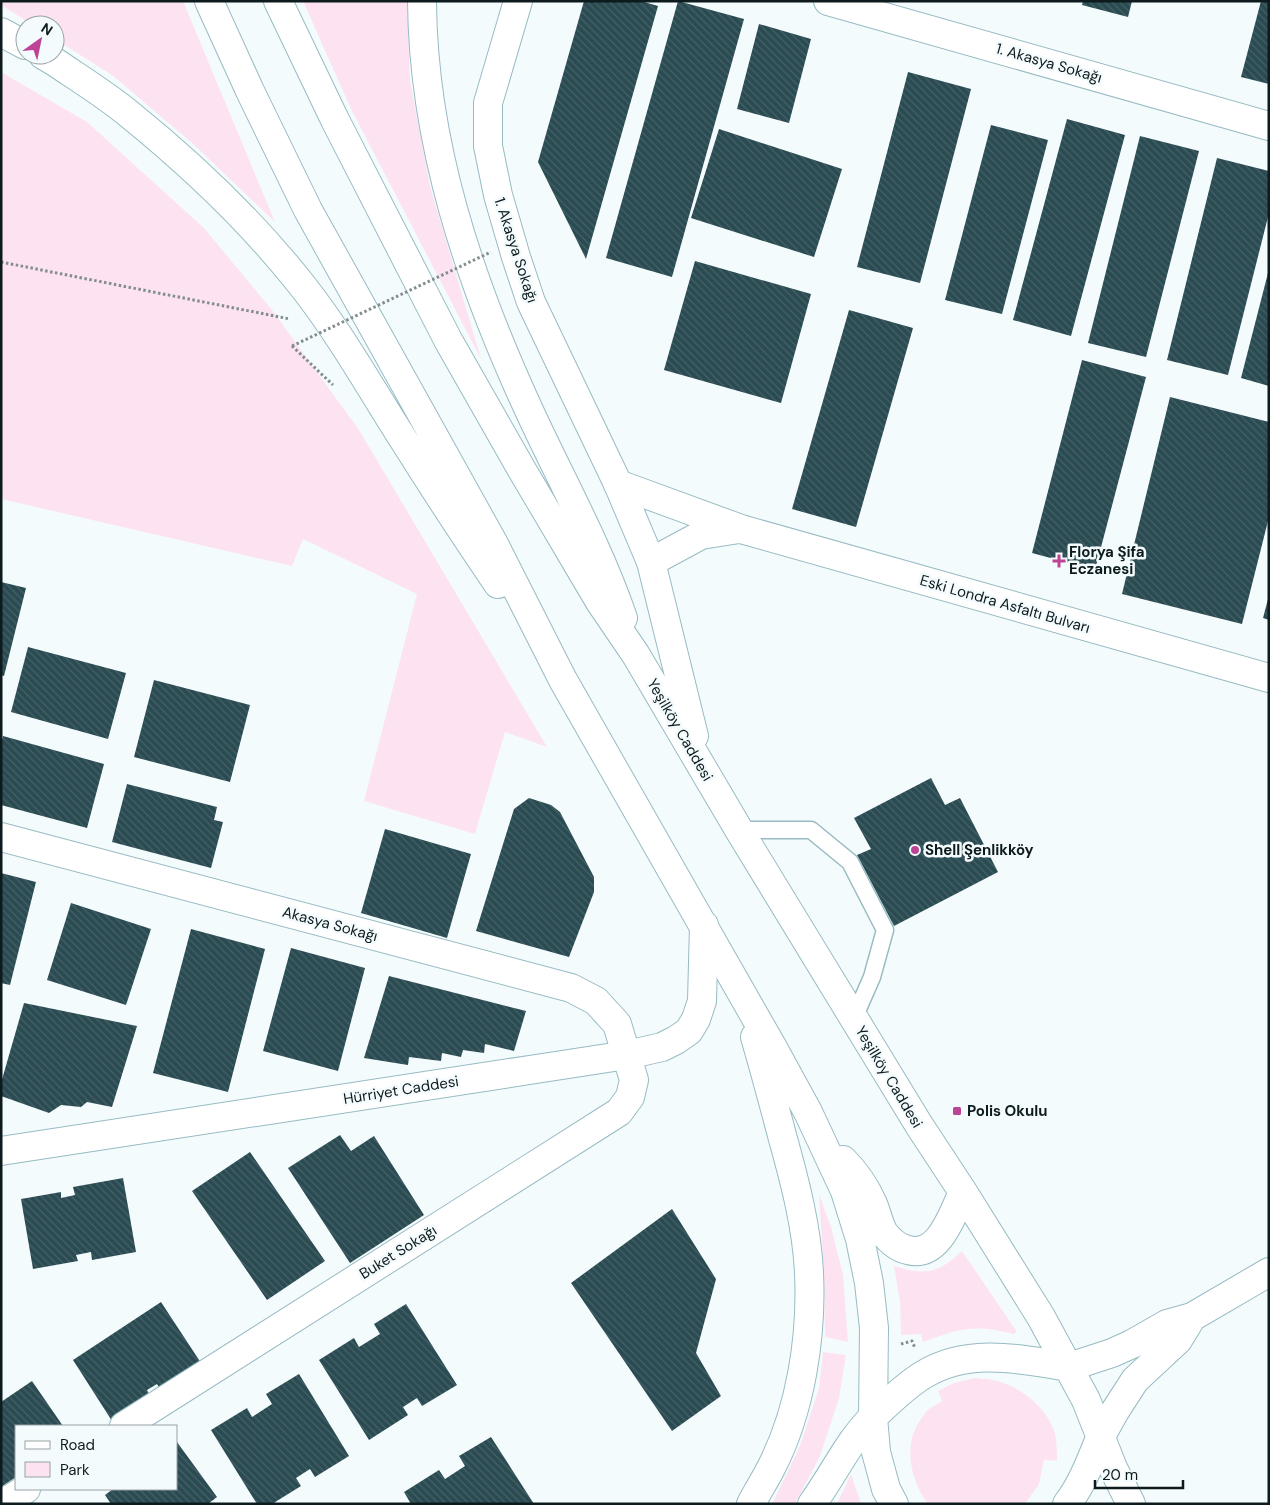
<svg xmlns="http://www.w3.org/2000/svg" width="1270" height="1505" font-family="'DM Sans',sans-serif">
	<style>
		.green { fill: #fde3f2 }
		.building { fill: url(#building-back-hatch) }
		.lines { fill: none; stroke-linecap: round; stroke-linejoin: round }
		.service-casing { stroke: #97bbc3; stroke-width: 19 }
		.minor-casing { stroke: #97bbc3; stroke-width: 30 }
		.tertiary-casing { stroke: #97bbc3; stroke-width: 30 }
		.secondary-casing { stroke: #97bbc3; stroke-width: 30 }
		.trunk-casing { stroke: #97bbc3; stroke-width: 30 }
		.path { stroke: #828d8f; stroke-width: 3; stroke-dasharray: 2.5 2.5; stroke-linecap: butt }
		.service { stroke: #fff; stroke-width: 16 }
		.minor { stroke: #fff; stroke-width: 28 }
		.tertiary { stroke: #fff; stroke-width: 28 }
		.secondary { stroke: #fff; stroke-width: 28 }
		.trunk { stroke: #fff; stroke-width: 28 }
		.path-bridge { stroke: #828d8f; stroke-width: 3; stroke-dasharray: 2.5 2.5; stroke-linecap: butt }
		.poi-dot { fill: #bd4396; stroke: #f4fbfd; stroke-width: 2 }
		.labels { text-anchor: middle; stroke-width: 5; stroke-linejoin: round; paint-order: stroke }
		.street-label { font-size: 15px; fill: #0d1b1e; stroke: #f4fbfd }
		.poi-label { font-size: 15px; font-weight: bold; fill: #0d1b1e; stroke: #f4fbfd; text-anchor: start }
	</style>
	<defs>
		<pattern id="building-back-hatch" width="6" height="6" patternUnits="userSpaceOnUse" patternTransform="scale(1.25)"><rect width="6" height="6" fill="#2a4b52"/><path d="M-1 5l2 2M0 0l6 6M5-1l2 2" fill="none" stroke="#466167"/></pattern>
	</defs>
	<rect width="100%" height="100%" fill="#f4fbfd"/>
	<!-- green -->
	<path class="green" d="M1,1H183L275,222L192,143L112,75L55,39V25H33L1,5Z
		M303,1H407L410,81L430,186L481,359L351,109Z
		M1,72L87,122L204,228L272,310L359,430L547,747L505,732L475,834L364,801L417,594L303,539L292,566L1,499Z
		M819,1194L831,1227L843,1275L848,1342L825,1337L824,1274Z
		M962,1251L1017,1332L1014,1334C973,1324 961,1328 923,1342L921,1334L901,1335L900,1302L894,1266C925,1276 939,1273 962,1251Z
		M823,1352L846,1355L839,1398L820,1456L795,1504H772L800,1446L819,1388Z
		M974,1378C983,1379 993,1379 1001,1382C1024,1390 1045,1407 1054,1430C1057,1440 1057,1451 1057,1461L1044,1460L1039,1484L1025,1504H928C911,1481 903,1447 919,1422C922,1418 925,1412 929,1409C933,1406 938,1404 942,1401L938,1391L954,1383Z
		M851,1474L861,1504H837L838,1502Z"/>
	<!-- building -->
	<path class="building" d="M584,1H641L658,6L586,259L538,162Z
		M678,1L744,19L672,277L606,258Z
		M1083,1H1132L1128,17L1082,5Z
		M1261,1H1269V84L1241,77Z
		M759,24L811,39L789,123L737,109Z
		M908,72L971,89L920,283L857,267Z
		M1067,119L1125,135L1071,336L1013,320Z
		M991,125L1048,140L1002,314L945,300Z
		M719,129L842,169L814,257L691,218Z
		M1140,136L1199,151L1146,357L1088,343Z
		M1217,158L1269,171V213L1228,375L1167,360Z
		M695,261L811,294L781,403L664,370Z
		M1268,273L1269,274V386L1241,378Z
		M849,310L913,328L856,527L792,509Z
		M1082,360L1146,377L1095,570L1032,553Z
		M1170,397L1269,422V517L1242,624L1122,594Z
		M1,582L26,588L4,676L1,675Z
		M1268,599H1269V620L1263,618Z
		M28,647L126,673L108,739L11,712Z
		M154,680L250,705L230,782L134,757Z
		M3,736L104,764L87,828L1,805V744Z
		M931,778L945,805L960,798L998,872L894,926L857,855L871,849L854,818Z
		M127,784L217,807L214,820L223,822L211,868L112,842Z
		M529,798L551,805L560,812L594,877V892L569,957L476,931L514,809Z
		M385,829L471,854L447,938L361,913Z
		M1,873L36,882L10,985L1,983Z
		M71,903L151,929L126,1005L47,980Z
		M191,929L265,949L228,1092L153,1073Z
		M291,948L365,968L338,1071L263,1051Z
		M389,976L526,1011L514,1051L485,1044L484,1053L463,1050L461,1057L442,1053L441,1061L409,1057L408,1065L364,1058Z
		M24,1003L137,1026L112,1107L87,1102L81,1107L61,1105L49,1113L1,1096V1083Z
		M340,1135L351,1151L374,1136L424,1215L350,1263L288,1168Z
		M250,1152L325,1261L267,1300L192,1191Z
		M123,1178L136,1252L92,1260L91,1252L76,1255L78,1261L33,1269L21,1199L61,1192V1198L75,1195L73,1187Z
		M672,1209L716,1279L696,1353L721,1396L672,1431L571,1283Z
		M161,1302L201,1363L160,1389L157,1384L147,1390L150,1396L112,1421L73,1360Z
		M406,1304L457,1385L422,1406L417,1398L403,1407L408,1415L369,1440L319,1360L354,1338L359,1347L380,1334L374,1324Z
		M299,1374L349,1456L315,1477L310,1469L296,1478L301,1486L272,1504H257L211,1430L247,1408L252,1417L272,1404L266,1394Z
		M32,1381L63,1426H16V1477L1,1487V1402Z
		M491,1437L534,1504H411L404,1492L439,1470L445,1479L465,1466L459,1456Z
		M177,1442L217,1497L208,1504H111L105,1495L113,1489H176Z"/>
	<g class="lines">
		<defs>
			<path id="service" d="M739,830H811L850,862L885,930L872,977L854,1018"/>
			<path id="minor" d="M518,1L488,103V146L498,195L516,257L531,302L618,484
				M828,1L1269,126
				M1,837L571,988L596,1001L617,1024L634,1080L630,1097L619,1112L124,1426
				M2,1504L26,1489"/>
			<path id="tertiary" d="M618,484L741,529L1269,678
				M651,562L701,535L739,529"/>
			<path id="secondary" d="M1,1151L536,1069L627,1055L662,1047L676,1040L689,1031L696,1019L702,1001L704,925
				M1069,1367L1112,1353L1132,1344L1167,1324L1192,1317L1269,1272
				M1100,1438L1115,1411L1135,1380L1178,1340L1192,1317
				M812,1504C834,1474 847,1443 873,1417"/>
			<path id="trunk" d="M209,1L250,91L308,210L494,544L563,680L773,1048L808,1112L845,1191L860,1239L869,1283L874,1328L873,1417L876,1452L886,1489L894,1504
				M278,1L335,120L448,340L522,470L600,602L636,655L739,830L919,1125L963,1192L1041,1317L1086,1400L1113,1468L1131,1504
				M422,1C423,143 469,280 528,408C560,478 598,545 623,618
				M1,32L25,45
				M43,55L55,62C80,79 106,95 129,114C192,165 251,221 301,284C340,333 371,389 405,442C435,490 466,537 498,584
				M618,484L651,562L694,736
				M843,1160C855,1172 866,1188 873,1204C877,1213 879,1225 884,1233C890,1241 899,1248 908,1250C939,1259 953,1213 963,1192
				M873,1417C889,1402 905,1386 923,1375C968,1347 1020,1359 1069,1367
				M751,1504C757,1492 765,1480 771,1468C801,1410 812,1336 809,1273C807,1228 795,1182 783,1139C774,1105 765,1071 755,1037
				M1067,1504C1082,1485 1091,1460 1100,1438"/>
		</defs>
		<!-- service casing -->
		<use href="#service" class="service-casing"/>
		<!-- minor casing -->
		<use href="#minor" class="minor-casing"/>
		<!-- tertiary casing -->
		<use href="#tertiary" class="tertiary-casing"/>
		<!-- secondary casing -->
		<use href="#secondary" class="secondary-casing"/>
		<!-- trunk casing -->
		<use href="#trunk" class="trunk-casing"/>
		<!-- path -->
		<path class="path" d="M1,262L290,319
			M292,346L333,385
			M901,1344L912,1341L915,1348"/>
		<!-- service -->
		<use href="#service" class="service"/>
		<!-- minor -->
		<use href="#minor" class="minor"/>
		<!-- tertiary -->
		<use href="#tertiary" class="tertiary"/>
		<!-- secondary -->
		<use href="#secondary" class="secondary"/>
		<!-- trunk -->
		<use href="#trunk" class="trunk"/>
		<!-- path-bridge -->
		<path class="path-bridge" d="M292,346L491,252"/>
	</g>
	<!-- markers -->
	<g class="poi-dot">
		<path d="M1056.5 553.5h5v5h5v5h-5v5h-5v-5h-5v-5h5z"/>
		<circle cx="915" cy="850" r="5"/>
		<rect x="952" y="1106" width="10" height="10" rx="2.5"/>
	</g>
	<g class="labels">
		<!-- street labels -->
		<g class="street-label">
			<text transform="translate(1049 63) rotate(16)" y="5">1. Akasya Sokağı</text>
			<text transform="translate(516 250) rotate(72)" y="5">1. Akasya Sokağı</text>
			<text transform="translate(1005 604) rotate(16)" y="5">Eski Londra Asfaltı Bulvarı</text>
			<text transform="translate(680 730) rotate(60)" y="5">Yeşilköy Caddesi</text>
			<text transform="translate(330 924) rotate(15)" y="5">Akasya Sokağı</text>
			<text transform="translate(889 1077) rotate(59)" y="5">Yeşilköy Caddesi</text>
			<text transform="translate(401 1090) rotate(-9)" y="5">Hürriyet Caddesi</text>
			<text transform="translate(398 1252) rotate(-32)" y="5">Buket Sokağı</text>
		</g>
		<!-- poi labels -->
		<g class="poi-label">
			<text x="1069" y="557">Florya Şifa<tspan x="1069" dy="17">Eczanesi</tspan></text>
			<text x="925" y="855">Shell Şenlikköy</text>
			<text x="967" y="1116">Polis Okulu</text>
		</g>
	</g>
	<!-- border -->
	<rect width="1270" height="1505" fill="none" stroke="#0d1b1e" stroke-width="5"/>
	<!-- legend -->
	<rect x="15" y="1425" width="162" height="65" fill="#f4fbfd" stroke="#98a1a4"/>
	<rect x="25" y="1441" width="25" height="8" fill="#ffffff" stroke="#98a1a4"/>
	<text x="60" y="1450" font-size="15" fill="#0d1b1e">Road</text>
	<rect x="25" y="1462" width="25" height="15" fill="#fde3f2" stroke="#98a1a4"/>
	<text x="60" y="1475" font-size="15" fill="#0d1b1e">Park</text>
	<!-- north arrow -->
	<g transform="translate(40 40) rotate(33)"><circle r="24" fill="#f4fbfd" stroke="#98a1a4"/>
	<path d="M0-4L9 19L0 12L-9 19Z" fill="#bd4396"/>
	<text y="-8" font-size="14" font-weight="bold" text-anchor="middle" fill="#0d1b1e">N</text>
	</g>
	<!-- scale -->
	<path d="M1095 1480v8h88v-8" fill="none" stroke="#0d1b1e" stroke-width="2.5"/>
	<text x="1102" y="1480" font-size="15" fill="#0d1b1e" stroke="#f4fbfd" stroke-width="4" paint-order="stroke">20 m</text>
</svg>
